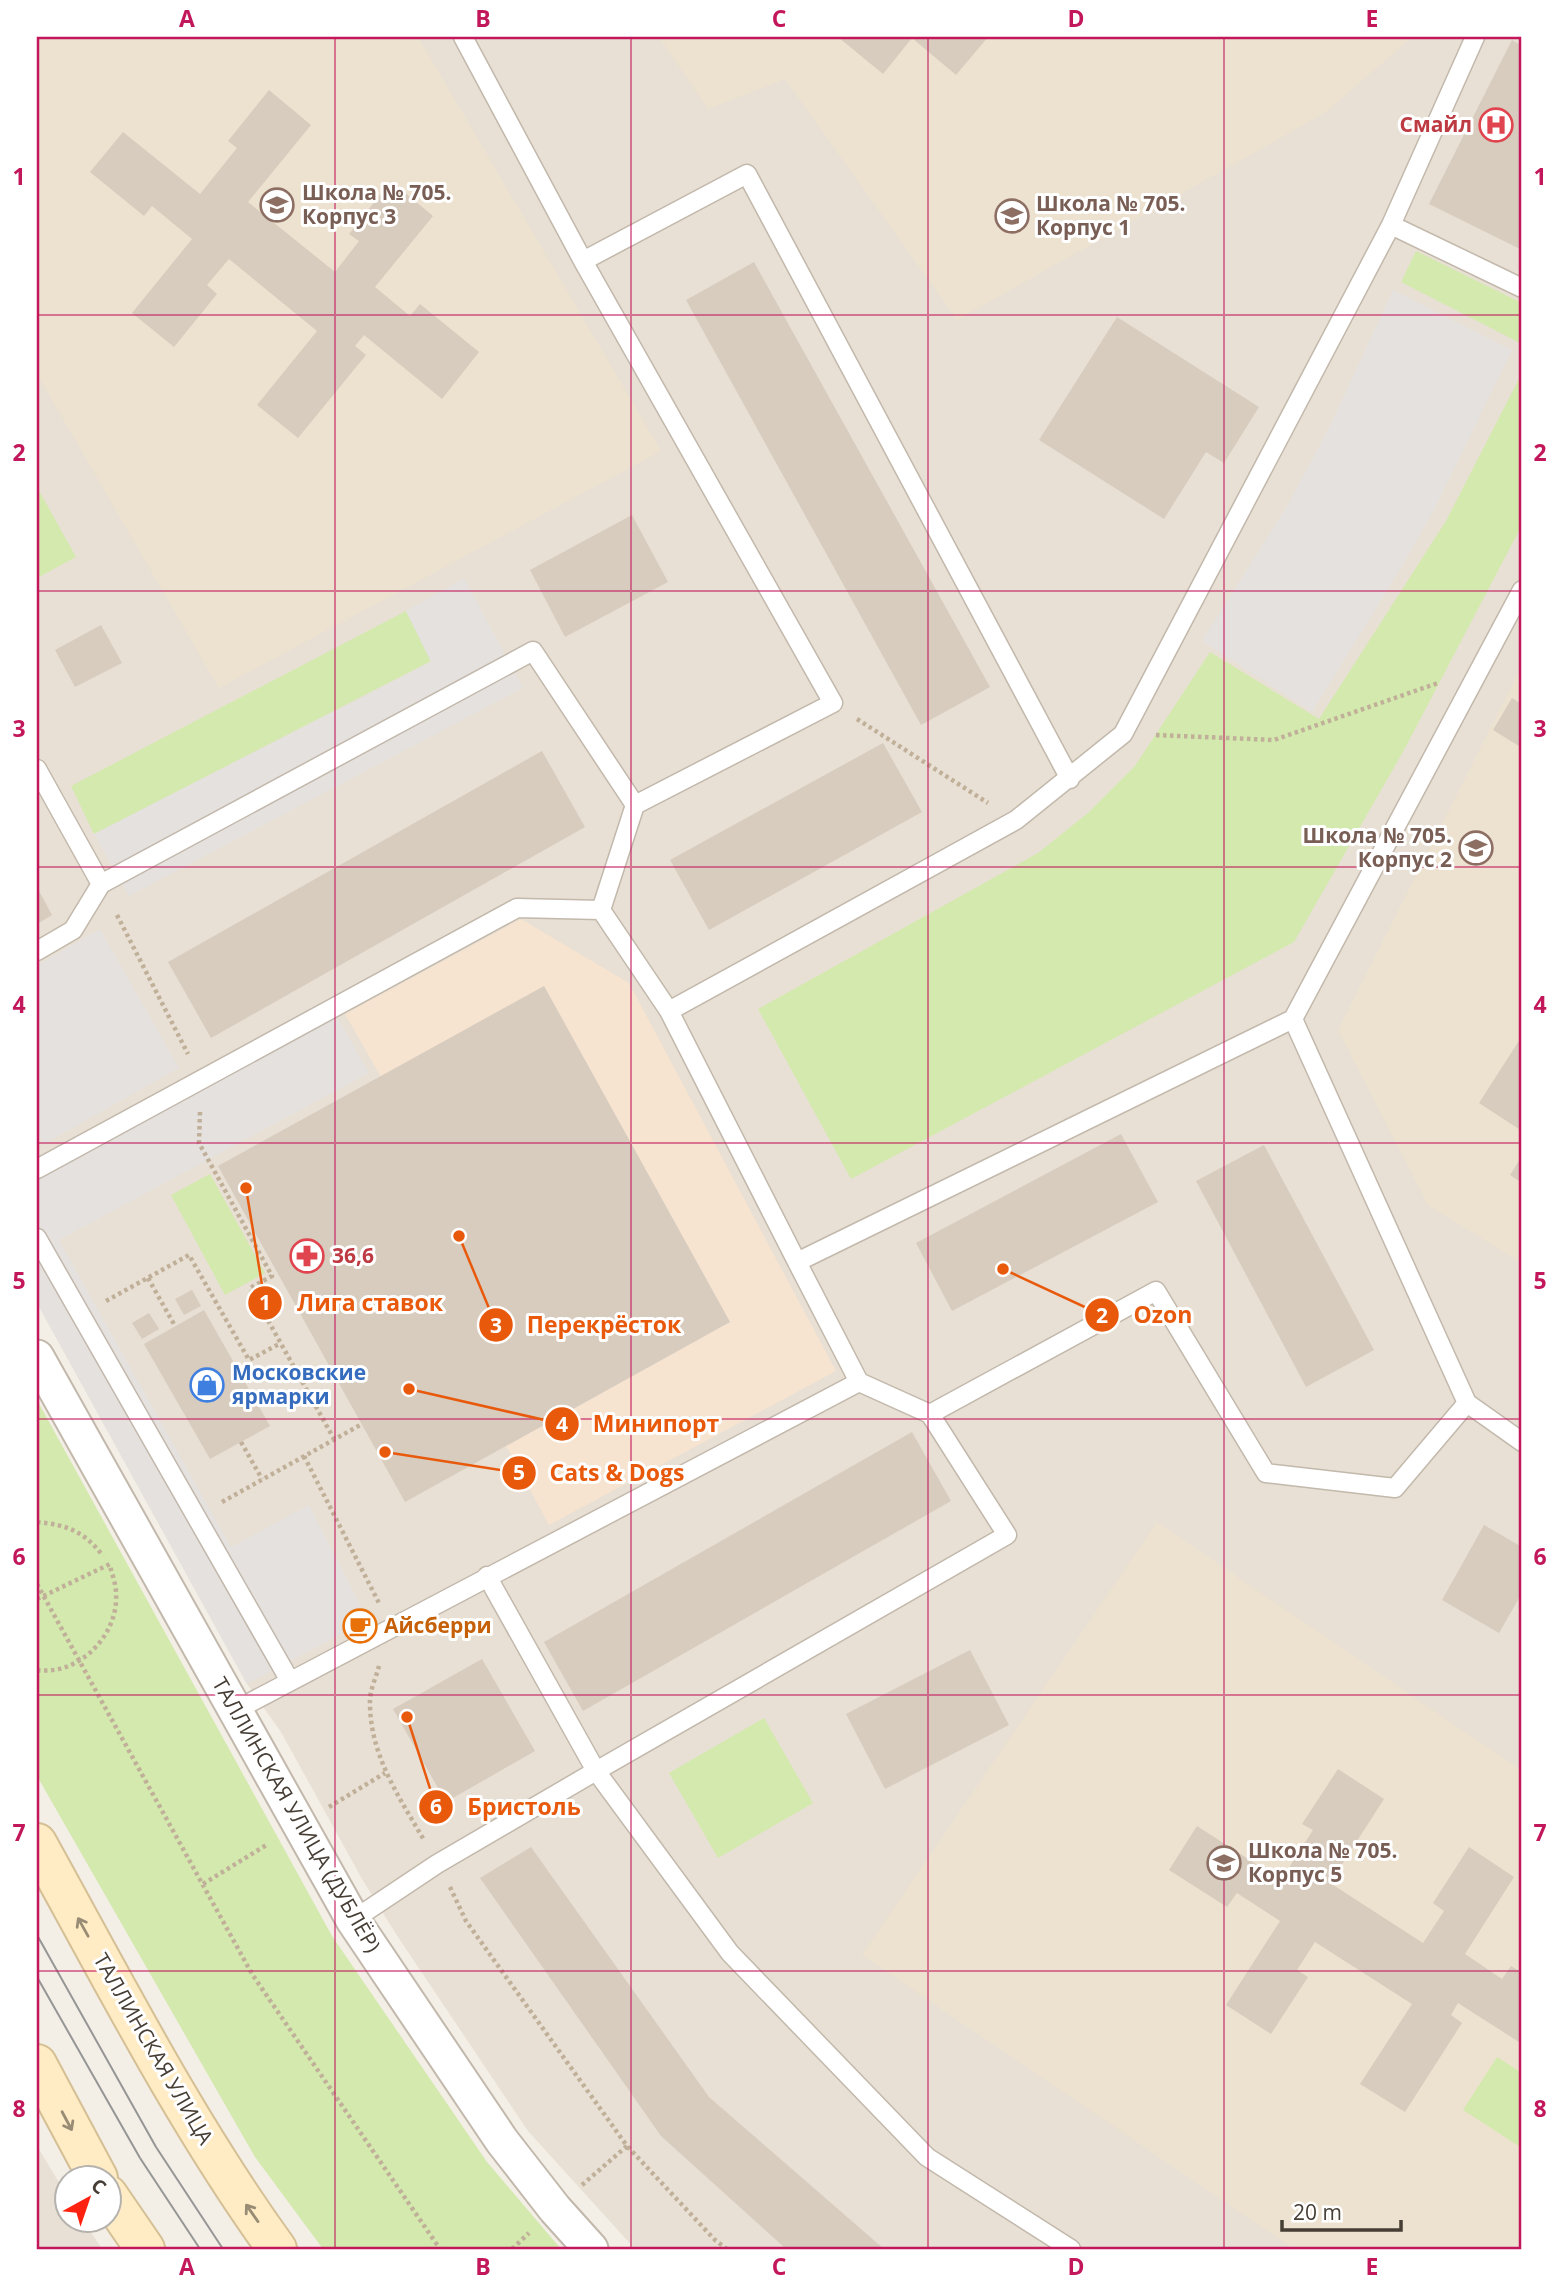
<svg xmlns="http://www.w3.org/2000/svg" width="1559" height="2286" font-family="'Open Sans',sans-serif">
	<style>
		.residential { fill: #e8e0d4 }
		.commercial { fill: #f6e3d0 }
		.education { fill: #ede2cf }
		.green { fill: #d3e9ad }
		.parking { fill: #e4e1de }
		.building { fill: #d8ccbe }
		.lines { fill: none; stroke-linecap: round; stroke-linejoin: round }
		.lane-casing { stroke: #c2b8ab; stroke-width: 21 }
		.street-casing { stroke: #c2b8ab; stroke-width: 37 }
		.secondary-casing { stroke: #d5bf94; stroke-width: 42 }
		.path { stroke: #c1b099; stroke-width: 4.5; stroke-dasharray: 3.5 3.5; stroke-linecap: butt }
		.lane { stroke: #fff; stroke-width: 18 }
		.street { stroke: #fff; stroke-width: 33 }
		.secondary { stroke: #ffecc4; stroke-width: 38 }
		.tram { stroke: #969696; stroke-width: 2 }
		.oneway { stroke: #998c75 }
		.grid { fill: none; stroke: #c2185b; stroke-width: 2; stroke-opacity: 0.55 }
		.labels { text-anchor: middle; stroke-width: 6; stroke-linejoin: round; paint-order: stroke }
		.health-label { font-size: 21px; font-weight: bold; fill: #be3a42; stroke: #fff; text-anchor: end }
		.education-label { font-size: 21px; font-weight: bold; fill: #785e54; stroke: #fff; text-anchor: start }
		.shop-label { font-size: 21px; font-weight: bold; fill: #366cbe; stroke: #fff; text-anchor: start }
		.food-label { font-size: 21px; font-weight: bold; fill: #c56008; stroke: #fff; text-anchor: start }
		.street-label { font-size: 21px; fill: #463e35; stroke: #fff }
		.leader { fill: none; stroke: #e8590c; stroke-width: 2.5 }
		.callout-dot { fill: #e8590c; stroke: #fff; stroke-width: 2.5 }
		.mark-label { font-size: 21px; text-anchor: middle; font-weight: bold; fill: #fff }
		.callout-label { font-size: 23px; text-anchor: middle; font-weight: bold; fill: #e8590c; stroke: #fff; stroke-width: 6; stroke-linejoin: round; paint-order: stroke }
		.neatline { fill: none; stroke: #c2185b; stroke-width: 2.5 }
		.grid-label { font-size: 23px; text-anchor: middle; font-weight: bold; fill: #c2185b }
	</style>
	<rect width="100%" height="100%" fill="#f3eee6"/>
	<!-- residential -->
	<path class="residential" d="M37,37H1522V2249H635L528,2131L396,1934L362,1879L281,1732L247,1684L37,1303Z
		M37,2146L66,2194V2220H83L102,2249H37Z"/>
	<!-- commercial -->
	<path class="commercial" d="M521,919L629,983L836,1371L549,1525L506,1446L730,1322L544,986L381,1077L345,1014Z"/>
	<!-- education -->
	<path class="education" d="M37,37H418L661,451L219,688L37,374Z
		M659,37H1412L1326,112L957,320L785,79L708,109Z
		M1522,666V1263L1428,1205L1338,1030Z
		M1157,1522L1522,1771V2249H1294L862,1955Z"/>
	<!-- green -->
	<path class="green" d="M1416,251L1522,303V344L1401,282Z
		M1522,373V525L1404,750L1294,942L851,1179L758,1009L1038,853L1088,813L1135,766L1210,652L1319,719L1446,521Z
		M37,487L76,557L37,578Z
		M406,611L431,661L94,834L71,786Z
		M210,1174L265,1273L225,1295L171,1195Z
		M37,1400L332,1936L487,2162L561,2249H323L255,2157L37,1776Z
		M764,1718L813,1803L718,1858L669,1773Z
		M1497,2057L1522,2073V2148L1463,2110Z"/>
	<!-- parking -->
	<path class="parking" d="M1393,290L1512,350L1435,508L1401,568L1312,712L1202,641L1287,506L1328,430Z
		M464,578L523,688L129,896L94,834L431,662L406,611Z
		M100,929L179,1068L44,1144L37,1132V965Z
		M327,999L369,1073L59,1240L231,1547L309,1505L368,1620L247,1684L37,1303V1160Z"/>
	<!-- building -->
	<path class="building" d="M838,37H988L956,75L912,38L883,74Z
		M1512,40L1522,46V250L1429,204Z
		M269,90L311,125L248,202L335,272L359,241L349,234L391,181L433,216L375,287L410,316L420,304L479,352L442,399L364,335L355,346L366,355L298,438L257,405L317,331L229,259L207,285L217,294L174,347L132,313L192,239L152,206L144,216L90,172L123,132L200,194L237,148L228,141Z
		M754,262L990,687L921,725L686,300Z
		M1117,317L1259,407L1224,463L1206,452L1164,519L1039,440Z
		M632,515L668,582L565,637L530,570Z
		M101,625L122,663L75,687L55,650Z
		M1512,698L1522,704V748L1493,730Z
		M883,743L922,812L709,930L670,860Z
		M542,751L585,827L211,1038L168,962Z
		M37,887L52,915L37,924Z
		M544,986L730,1322L405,1502L218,1166Z
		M1522,1036V1131L1479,1103Z
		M1121,1134L1158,1202L952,1311L916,1243Z
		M1264,1145L1374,1350L1306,1387L1196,1181Z
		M1522,1156V1183L1510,1175Z
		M192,1290L201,1306L184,1315L175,1299Z
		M204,1310L270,1426L210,1459L144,1344Z
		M149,1313L159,1329L142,1339L132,1323Z
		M912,1432L951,1501L583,1711L544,1642Z
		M1484,1525L1522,1547V1593L1499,1633L1442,1600Z
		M970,1650L1009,1725L885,1789L846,1714Z
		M482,1659L535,1751L446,1802L393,1709Z
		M1338,1769L1384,1799L1330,1883L1423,1943L1444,1911L1433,1903L1469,1847L1514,1877L1465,1954L1502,1979L1511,1966L1522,1973V2044L1458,2003L1451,2015L1462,2023L1405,2112L1360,2084L1412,2004L1315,1942L1297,1970L1308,1977L1271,2034L1226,2005L1280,1921L1237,1893L1227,1907L1169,1870L1197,1826L1281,1880L1313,1830L1302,1824Z
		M531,1847L709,2097L884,2249H786L661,2136L480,1878Z"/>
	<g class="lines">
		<defs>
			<path id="lane" d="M463,37L583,261L747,174L1070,779
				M1391,225L1522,288
				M583,261L833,703L635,805
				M37,769L101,884
				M37,951L73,930L101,884L533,651L635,805L601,910
				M669,1011L797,1262
				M1293,1019L1467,1403L1522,1442
				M37,1169L517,908L601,910L669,1011L1016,820L1123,734L1391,225L1475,37
				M37,1238L290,1681
				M930,1414L1156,1291L1266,1473L1395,1488L1467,1403
				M487,1576L596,1771L1007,1535L930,1414L859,1382
				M236,1710L859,1382L797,1262L1293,1019L1522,590
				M353,1920L437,1864L596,1771L730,1953L927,2157L1071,2249"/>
			<path id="street" d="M37,1357L353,1920L502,2141L555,2209L591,2249"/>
			<path id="secondary" d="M37,1843C113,1980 185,2122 277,2249
				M37,2064L98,2178
				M108,2195L145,2249"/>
		</defs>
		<!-- lane casing -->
		<use href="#lane" class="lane-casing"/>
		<!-- street casing -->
		<use href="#street" class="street-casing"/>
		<!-- secondary casing -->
		<use href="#secondary" class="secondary-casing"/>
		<!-- path -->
		<path class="path" d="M857,719L988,803
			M1156,735L1274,740L1438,683
			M117,915L188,1054
			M200,1112L199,1143L272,1276L250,1288L334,1439
			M148,1278L175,1326
			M106,1301L189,1255L249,1360L281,1343
			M241,1442L262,1479
			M304,1456L379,1603
			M222,1502L362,1424
			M37,1522C67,1525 84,1531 103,1556
			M37,1584L252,1974L440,2249
			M37,1599L110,1564
			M379,1666C376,1678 369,1692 370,1703C370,1755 399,1797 424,1840
			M37,1670C79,1676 119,1635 116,1593C116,1584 112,1574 110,1566
			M329,1807L385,1773
			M203,1884L268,1844
			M450,1887L466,1921L627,2146L715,2240L727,2249
			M582,2185L627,2146
			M512,2249L529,2233"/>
		<!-- lane -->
		<use href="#lane" class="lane"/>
		<!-- street -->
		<use href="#street" class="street"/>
		<!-- secondary -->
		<use href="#secondary" class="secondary"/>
		<!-- tram -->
		<path class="tram" d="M37,1935L156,2147L223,2249
			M37,1977L140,2158L200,2249"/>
	</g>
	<!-- one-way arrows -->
	<defs><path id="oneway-shaft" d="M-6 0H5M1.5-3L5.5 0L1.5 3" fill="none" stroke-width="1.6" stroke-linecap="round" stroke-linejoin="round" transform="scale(1.75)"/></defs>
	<g class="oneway">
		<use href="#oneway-shaft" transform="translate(83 1927) rotate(-119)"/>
		<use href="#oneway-shaft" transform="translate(67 2121) rotate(62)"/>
		<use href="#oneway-shaft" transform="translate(252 2213) rotate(-125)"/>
	</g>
	<!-- grid -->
	<path class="grid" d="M335,37V2249M631,37V2249M928,37V2249M1224,37V2249M37,315H1522M37,591H1522M37,867H1522M37,1143H1522M37,1419H1522M37,1695H1522M37,1971H1522"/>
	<!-- icons -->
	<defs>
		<symbol id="hospital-ring" viewBox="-11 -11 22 22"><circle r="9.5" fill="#fff" stroke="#e0444e" stroke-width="1.5"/><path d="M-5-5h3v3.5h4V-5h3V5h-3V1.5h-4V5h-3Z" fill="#e0444e"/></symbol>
		<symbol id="school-ring" viewBox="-11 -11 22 22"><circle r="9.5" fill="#fff" stroke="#8d6e63" stroke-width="1.5"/><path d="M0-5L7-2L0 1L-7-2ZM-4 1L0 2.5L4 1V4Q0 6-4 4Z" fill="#8d6e63"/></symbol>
		<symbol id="pharmacy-ring" viewBox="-11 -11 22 22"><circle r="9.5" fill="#fff" stroke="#e0444e" stroke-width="1.5"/><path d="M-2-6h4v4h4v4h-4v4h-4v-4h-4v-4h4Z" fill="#e0444e"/></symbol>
		<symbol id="shop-ring" viewBox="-11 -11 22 22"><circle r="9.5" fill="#fff" stroke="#3f7fe0" stroke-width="1.5"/><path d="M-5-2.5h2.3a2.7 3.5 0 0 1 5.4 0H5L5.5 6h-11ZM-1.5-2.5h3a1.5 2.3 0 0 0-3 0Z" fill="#3f7fe0"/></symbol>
		<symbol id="cafe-ring" viewBox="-11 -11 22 22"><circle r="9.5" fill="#fff" stroke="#e8710a" stroke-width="1.5"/><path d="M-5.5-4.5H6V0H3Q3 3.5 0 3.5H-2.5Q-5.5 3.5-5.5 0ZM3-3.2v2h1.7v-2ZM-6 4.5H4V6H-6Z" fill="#e8710a"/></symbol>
	</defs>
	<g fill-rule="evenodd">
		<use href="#hospital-ring" x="1477" y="106" width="38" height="38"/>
		<use href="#school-ring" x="258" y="186" width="38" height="38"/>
		<use href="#school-ring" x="993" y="197" width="38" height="38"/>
		<use href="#school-ring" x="1457" y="829" width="38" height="38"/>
		<use href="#pharmacy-ring" x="288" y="1237" width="38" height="38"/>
		<use href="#shop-ring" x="188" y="1366" width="38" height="38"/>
		<use href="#cafe-ring" x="341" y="1607" width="38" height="38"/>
		<use href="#school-ring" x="1205" y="1844" width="38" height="38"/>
	</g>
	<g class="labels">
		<!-- health labels -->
		<g class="health-label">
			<text x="1472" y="132">Смайл</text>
			<text x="332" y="1263" text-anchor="start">36,6</text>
		</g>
		<!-- education labels -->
		<g class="education-label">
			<text x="302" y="200">Школа № 705.<tspan x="302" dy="24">Корпус 3</tspan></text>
			<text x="1036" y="211">Школа № 705.<tspan x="1036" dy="24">Корпус 1</tspan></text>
			<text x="1452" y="843" text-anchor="end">Школа № 705.<tspan x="1452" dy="24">Корпус 2</tspan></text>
			<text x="1248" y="1858">Школа № 705.<tspan x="1248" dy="24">Корпус 5</tspan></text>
		</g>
		<!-- shop labels -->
		<g class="shop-label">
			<text x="232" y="1380">Московские<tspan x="232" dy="24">ярмарки</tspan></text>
		</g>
		<!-- food labels -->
		<g class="food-label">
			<text x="384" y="1633">Айсберри</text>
		</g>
		<!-- street labels -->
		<g class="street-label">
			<text transform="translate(296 1815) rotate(60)" y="7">ТАЛЛИНСКАЯ УЛИЦА (ДУБЛЁР)</text>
			<text transform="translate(153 2049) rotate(60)" y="7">ТАЛЛИНСКАЯ УЛИЦА</text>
		</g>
	</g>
	<!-- callouts -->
	<path class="leader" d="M246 1188L265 1303M1003 1269L1102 1315M459 1236L496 1325M409 1389L562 1424M385 1452L519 1473M407 1717L436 1807"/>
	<g class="callout-dot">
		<circle cx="246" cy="1188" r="7"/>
		<circle cx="1003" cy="1269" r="7"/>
		<circle cx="459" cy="1236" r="7"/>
		<circle cx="409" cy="1389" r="7"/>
		<circle cx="385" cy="1452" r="7"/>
		<circle cx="407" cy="1717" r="7"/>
		<circle cx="265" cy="1303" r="18"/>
		<circle cx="1102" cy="1315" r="18"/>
		<circle cx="496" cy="1325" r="18"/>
		<circle cx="562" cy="1424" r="18"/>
		<circle cx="519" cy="1473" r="18"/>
		<circle cx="436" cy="1807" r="18"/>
	</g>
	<g class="mark-label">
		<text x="265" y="1310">1</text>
		<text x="1102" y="1323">2</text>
		<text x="496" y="1333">3</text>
		<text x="562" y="1432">4</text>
		<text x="519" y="1480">5</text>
		<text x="436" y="1814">6</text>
	</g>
	<g class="callout-label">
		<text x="370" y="1311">Лига ставок</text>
		<text x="1163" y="1323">Ozon</text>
		<text x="604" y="1333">Перекрёсток</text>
		<text x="656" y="1432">Минипорт</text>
		<text x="617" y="1481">Cats &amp; Dogs</text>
		<text x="524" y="1815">Бристоль</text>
	</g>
	<!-- border -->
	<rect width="1559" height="2286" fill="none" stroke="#ffffff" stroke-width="77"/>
	<!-- north arrow -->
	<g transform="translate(88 2199) rotate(40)"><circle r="33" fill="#ffffff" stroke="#b5b2ae" stroke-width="2"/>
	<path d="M0-5L12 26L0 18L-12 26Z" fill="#ff2211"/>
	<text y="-10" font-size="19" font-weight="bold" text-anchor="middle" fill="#463e35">С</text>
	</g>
	<!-- scale -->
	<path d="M1282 2220v10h119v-10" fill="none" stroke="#463e35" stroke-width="3.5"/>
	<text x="1293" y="2220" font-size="21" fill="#463e35" stroke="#ffffff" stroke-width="5" paint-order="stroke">20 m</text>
	<rect x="38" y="38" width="1482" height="2210" class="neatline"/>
	<g class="grid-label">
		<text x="187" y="27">A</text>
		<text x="483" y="27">B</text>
		<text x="779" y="27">C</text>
		<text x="1076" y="27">D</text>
		<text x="1372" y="27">E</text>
		<text x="19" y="185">1</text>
		<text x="1540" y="185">1</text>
		<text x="19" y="461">2</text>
		<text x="1540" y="461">2</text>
		<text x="19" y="737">3</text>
		<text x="1540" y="737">3</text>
		<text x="19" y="1013">4</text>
		<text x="1540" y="1013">4</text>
		<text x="19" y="1289">5</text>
		<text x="1540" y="1289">5</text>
		<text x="19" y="1565">6</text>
		<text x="1540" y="1565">6</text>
		<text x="19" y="1841">7</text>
		<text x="1540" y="1841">7</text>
		<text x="19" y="2117">8</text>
		<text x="1540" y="2117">8</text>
		<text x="187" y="2275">A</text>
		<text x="483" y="2275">B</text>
		<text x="779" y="2275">C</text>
		<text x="1076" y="2275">D</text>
		<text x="1372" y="2275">E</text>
	</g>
</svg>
